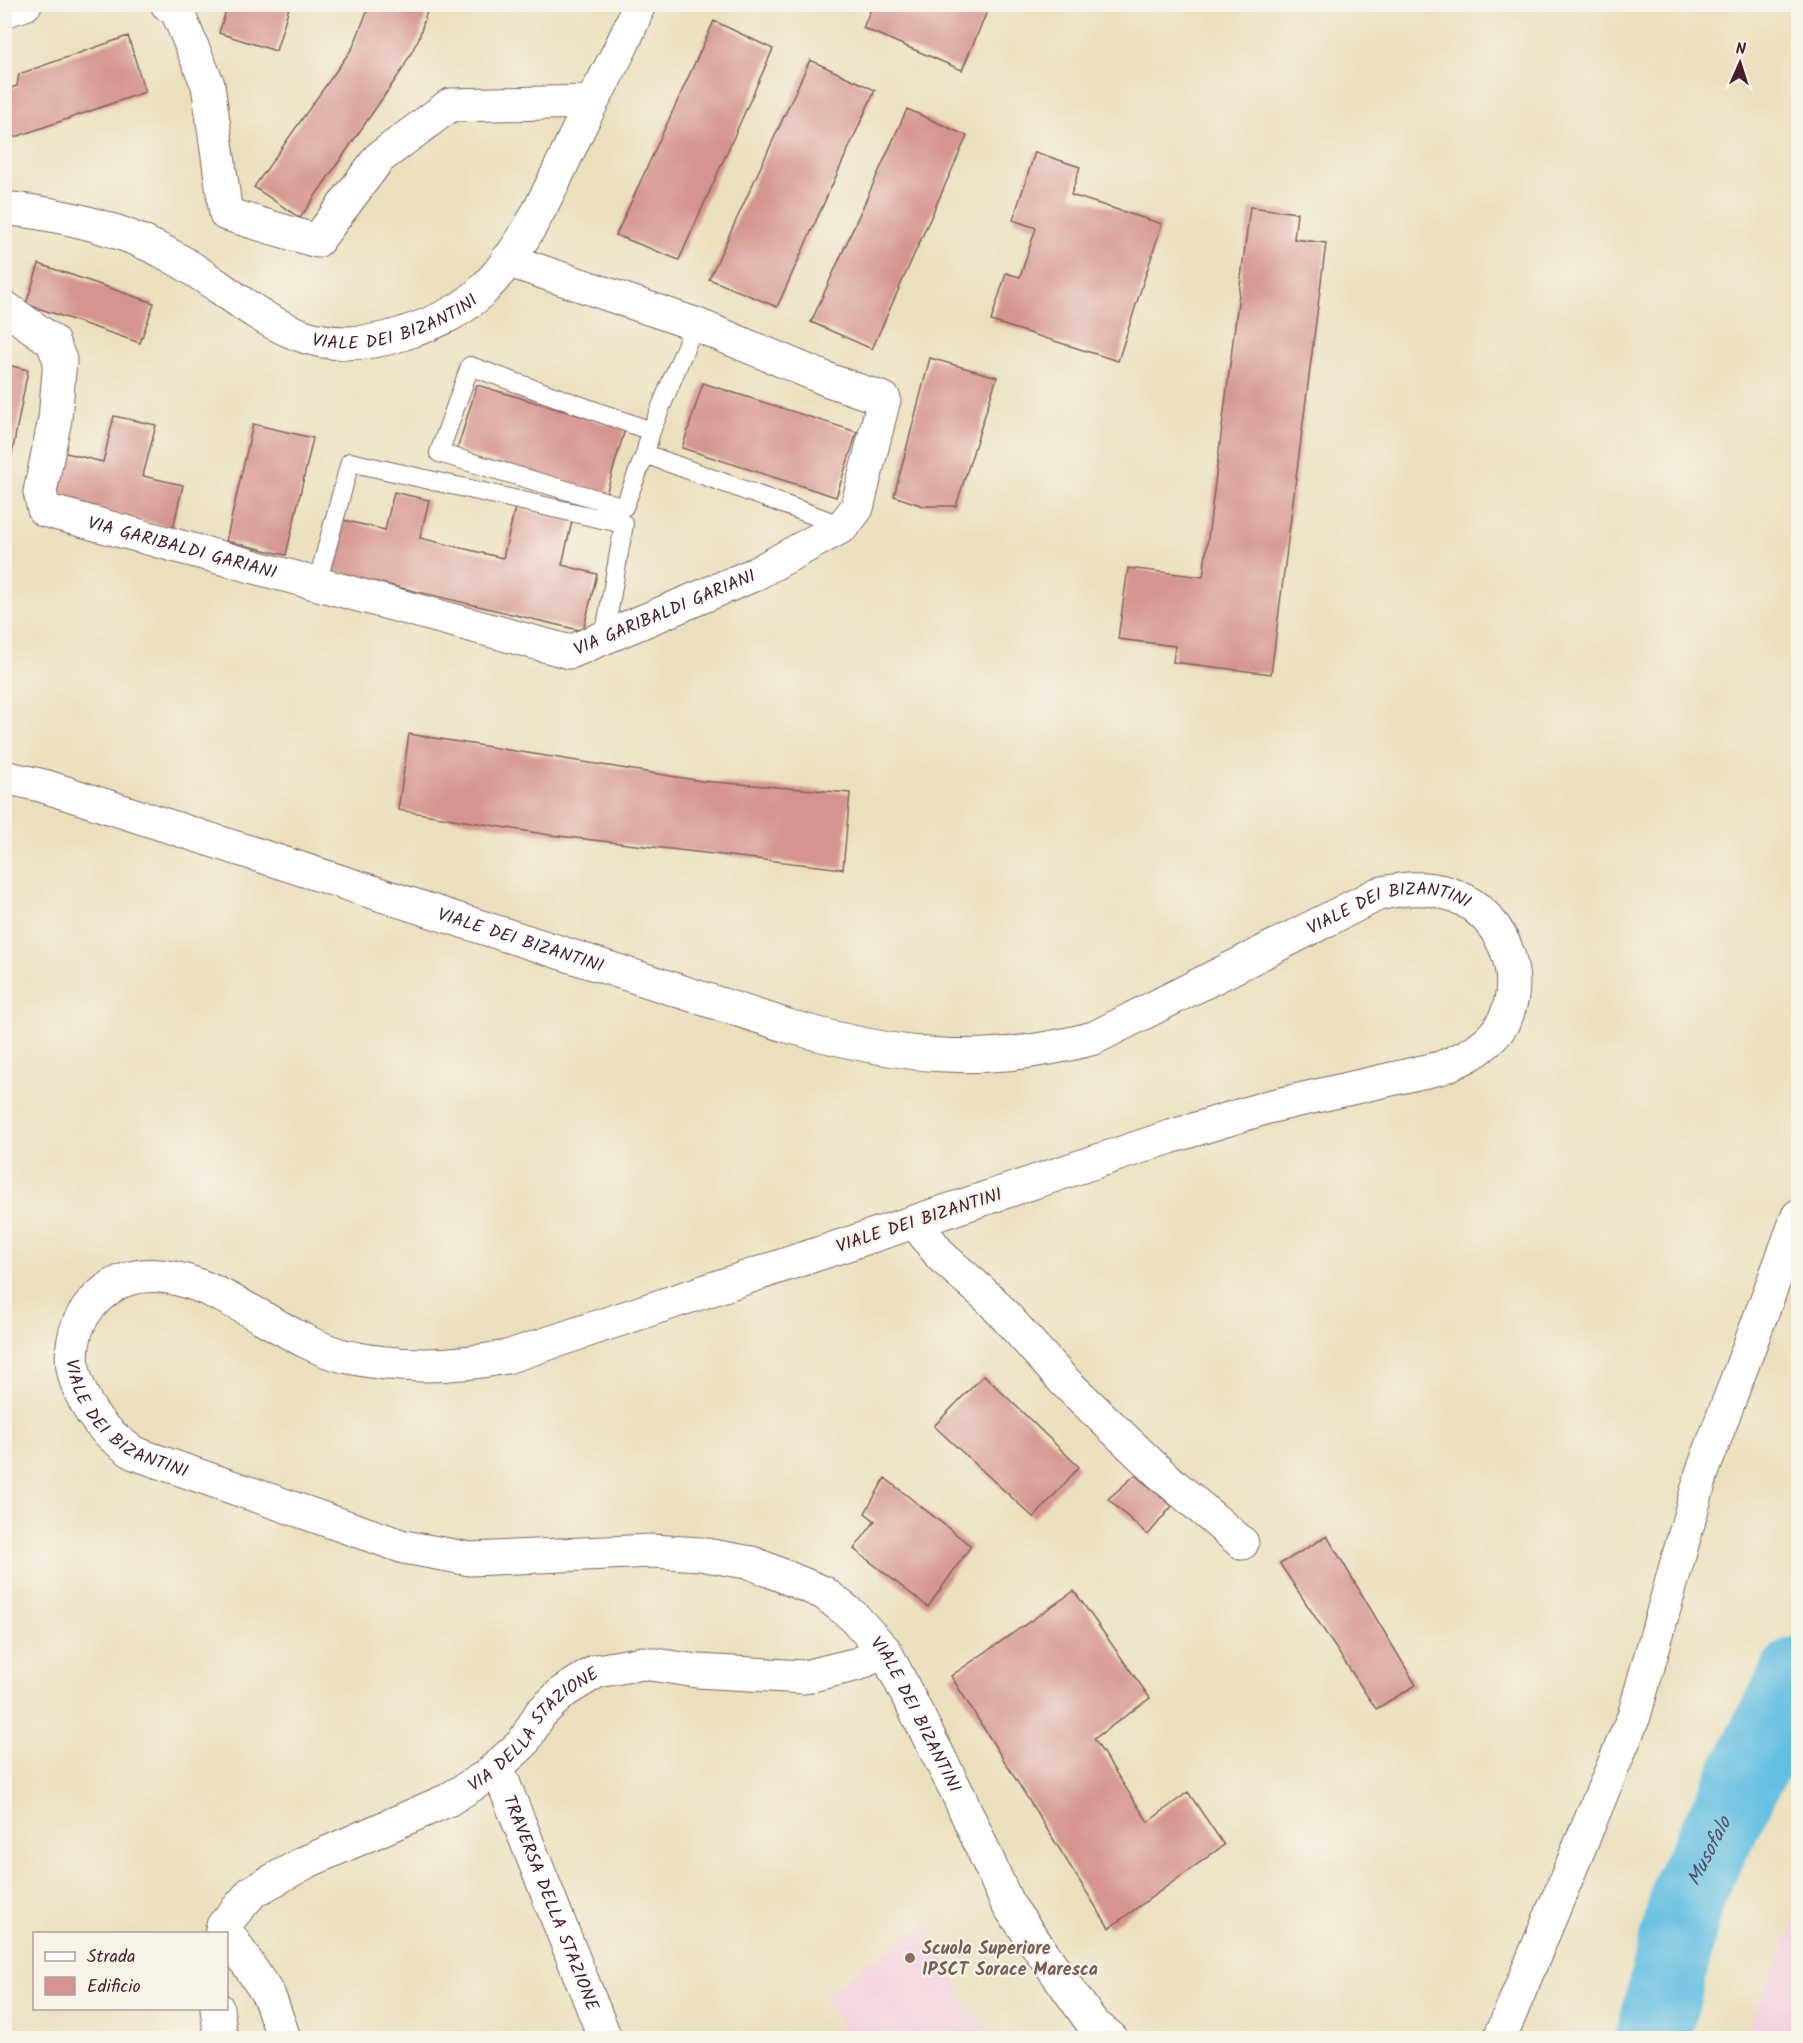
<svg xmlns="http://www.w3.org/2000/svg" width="1803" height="2043" font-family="Kalam,sans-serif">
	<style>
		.built { fill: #f4cfde }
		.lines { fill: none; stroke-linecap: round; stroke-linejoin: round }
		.river { stroke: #64bfe2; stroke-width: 75 }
		.building { fill: #d5948f }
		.service-casing { stroke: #82635e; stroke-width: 20 }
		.minor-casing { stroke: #82635e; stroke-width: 35 }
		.tertiary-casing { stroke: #82635e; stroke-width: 35 }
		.service { stroke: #fff; stroke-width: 18 }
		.minor { stroke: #fff; stroke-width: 33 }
		.tertiary { stroke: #fff; stroke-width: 33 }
		.education-dot { fill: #8d6e63; stroke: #f7f3e8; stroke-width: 2 }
		.labels { text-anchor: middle; stroke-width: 4.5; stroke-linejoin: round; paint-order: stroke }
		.street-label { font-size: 18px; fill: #4a1f2b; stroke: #f7f3e8 }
		.education-label { font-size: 18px; font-weight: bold; fill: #785e54; stroke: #f7f3e8; text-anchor: start }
		.water-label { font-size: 20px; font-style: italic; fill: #524f62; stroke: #f7f3e8 }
	</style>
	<rect width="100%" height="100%" fill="#f7f3e8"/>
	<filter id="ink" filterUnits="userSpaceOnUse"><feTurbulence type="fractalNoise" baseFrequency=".0167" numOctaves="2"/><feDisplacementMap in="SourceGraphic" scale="12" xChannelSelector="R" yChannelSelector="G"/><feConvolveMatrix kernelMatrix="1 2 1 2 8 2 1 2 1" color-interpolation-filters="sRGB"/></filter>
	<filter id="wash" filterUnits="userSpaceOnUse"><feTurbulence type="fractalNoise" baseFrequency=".008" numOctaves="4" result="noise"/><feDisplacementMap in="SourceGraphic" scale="24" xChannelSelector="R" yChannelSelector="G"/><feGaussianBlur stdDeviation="1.35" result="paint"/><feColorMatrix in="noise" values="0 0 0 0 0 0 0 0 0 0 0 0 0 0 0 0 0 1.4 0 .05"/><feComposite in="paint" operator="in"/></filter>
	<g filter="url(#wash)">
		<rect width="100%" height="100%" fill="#ebe0be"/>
		<!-- built -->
		<path class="built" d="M1798,1913V2038H1786L1748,2028Z
			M927,1920L967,2007L999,2038H849L822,1996Z"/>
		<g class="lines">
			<!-- river -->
			<path class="river" id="s1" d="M1653,2038L1690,1887L1798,1674"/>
		</g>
		<g id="blocks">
			<!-- building -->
			<path class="building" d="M228,4H290L276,51L219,33Z
				M370,4H429L419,38L402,70L300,218L254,187L353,47Z
				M873,4H981L989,7L962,70L863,28Z
				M714,21L773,49L679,260L616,235Z
				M128,36L145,92L4,141V90L17,86L19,74Z
				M810,60L875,90L777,307L709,279Z
				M907,109L967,136L872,349L811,322Z
				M1035,152L1080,167L1071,195L1162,224L1118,361L991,321L1006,273L1020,277L1036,228L1013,220Z
				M1250,207L1297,213L1294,239L1326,243L1271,674L1173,662L1175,646L1118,639L1128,568L1203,577Z
				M39,264L154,303L140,343L26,304Z
				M930,358L997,377L956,506H923L894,496Z
				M4,364L28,370L6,485H4Z
				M703,383L857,432L836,497L682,448Z
				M477,385L625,429L606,494L457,450Z
				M114,416L156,425L143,476L183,485L173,528L50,498L62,452L103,462Z
				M253,424L313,438L286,555L226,541Z
				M394,492L429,500L420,538L503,558L515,508L572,521L562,565L597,574L583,631L330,571L343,520L385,530Z
				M409,734L702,781L850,793L843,869L550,835L398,810Z
				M984,1375L1079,1467L1034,1518L934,1426Z
				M1135,1475L1172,1506L1148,1535L1108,1499Z
				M885,1478L971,1546L928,1607L854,1549L875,1521L865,1513Z
				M1327,1536L1416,1685L1376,1709L1280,1564Z
				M1074,1591L1150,1698L1094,1739L1148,1822L1188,1792L1224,1845L1109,1928L951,1676Z"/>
		</g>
	</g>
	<g filter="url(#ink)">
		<use href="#blocks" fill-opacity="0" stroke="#82635e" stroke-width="1.5"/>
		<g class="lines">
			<defs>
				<path id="service" d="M651,431L470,366L439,453L624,507L645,454L651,431L695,324
					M645,454L843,526
					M317,584L350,462L624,524L604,638"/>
				<g id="minor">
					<path d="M167,4L177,11L208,85L226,214L317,241L379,158L450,105L592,102"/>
					<path d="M4,11L25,4"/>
					<path id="s2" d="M4,307L52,341L60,360L55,419L40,492L44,510L570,652L753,575L843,526L857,508L884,399L831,381L695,324L507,260"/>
					<path d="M915,1222L941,1256L990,1299L1064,1381L1161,1474L1242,1543"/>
					<path id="s3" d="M497,1767L605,2038"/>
					<path d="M223,1926L269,1996L284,2038"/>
					<path d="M1500,2038L1634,1716L1702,1473L1798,1216"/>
				</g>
				<g id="tertiary">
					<path id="s4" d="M4,208C67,215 126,229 180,261C219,284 253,316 295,333C328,347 369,345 402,334C430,325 463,312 484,289C530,242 555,177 584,118C603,80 625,45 639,4"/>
					<path id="s5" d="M4,777L44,786L788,1026C898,1057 982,1068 1094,1038L1378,894C1407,887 1436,885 1464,900C1512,926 1533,1000 1488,1041C1474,1054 1458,1061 1440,1068L1268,1107L1170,1137L507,1357C452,1367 399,1369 344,1356C269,1339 160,1220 89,1307C73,1326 68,1356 76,1380C88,1415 104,1432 134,1453L404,1547L470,1559L652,1551L700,1554L752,1563L824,1593L853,1616L885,1651L958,1794L1007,1903L1093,2024L1111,2038"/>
					<path id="s6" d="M221,1934L223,1926L252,1892L306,1862L448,1800L488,1775L523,1743L540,1714L563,1692L597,1671L643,1663L697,1671L804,1677L858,1664L885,1651"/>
					<path d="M217,2008L221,2038"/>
				</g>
			</defs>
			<!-- service casing -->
			<use href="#service" class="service-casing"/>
			<!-- minor casing -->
			<use href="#minor" class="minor-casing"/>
			<!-- tertiary casing -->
			<use href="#tertiary" class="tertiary-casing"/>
			<!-- service -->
			<use href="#service" class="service"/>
			<!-- minor -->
			<use href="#minor" class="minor"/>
			<!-- tertiary -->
			<use href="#tertiary" class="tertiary"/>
		</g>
	</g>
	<!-- markers -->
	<circle class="education-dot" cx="910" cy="1958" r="6"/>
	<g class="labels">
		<!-- street labels -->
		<g class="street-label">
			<text dy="6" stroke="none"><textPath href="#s4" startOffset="426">VIALE DEI BIZANTINI</textPath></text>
			<text dy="6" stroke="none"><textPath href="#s2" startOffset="375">VIA GARIBALDI GARIANI</textPath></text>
			<text dy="6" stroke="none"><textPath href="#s2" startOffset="879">VIA GARIBALDI GARIANI</textPath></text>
			<text dy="6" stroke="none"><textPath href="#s5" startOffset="1460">VIALE DEI BIZANTINI</textPath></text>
			<text dy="6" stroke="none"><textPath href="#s5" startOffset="542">VIALE DEI BIZANTINI</textPath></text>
			<text transform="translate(919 1220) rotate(-18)" y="6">VIALE DEI BIZANTINI</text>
			<text dy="6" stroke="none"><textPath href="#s5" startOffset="3328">VIALE DEI BIZANTINI</textPath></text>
			<text dy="6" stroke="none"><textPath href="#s5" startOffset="4227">VIALE DEI BIZANTINI</textPath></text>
			<text dy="6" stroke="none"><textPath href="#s6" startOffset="382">VIA DELLA STAZIONE</textPath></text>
			<text dy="6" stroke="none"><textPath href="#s3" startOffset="146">TRAVERSA DELLA STAZIONE</textPath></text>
		</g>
		<!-- education labels -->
		<g class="education-label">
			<text x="922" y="1954">Scuola Superiore<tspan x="922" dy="21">IPSCT Sorace Maresca</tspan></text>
		</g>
		<!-- water labels -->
		<g class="water-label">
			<text dy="7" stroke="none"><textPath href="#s1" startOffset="196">Musofalo</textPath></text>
		</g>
	</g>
	<!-- margin -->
	<rect width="1803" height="2043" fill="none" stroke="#f7f3e8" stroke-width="24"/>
	<!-- legend -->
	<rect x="33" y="1932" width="195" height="78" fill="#f7f3e8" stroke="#b29e9c" stroke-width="1.5"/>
	<rect x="45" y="1952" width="30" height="9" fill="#ffffff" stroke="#b29e9c" stroke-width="1.5"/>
	<text x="87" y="1962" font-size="18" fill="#4a1f2b">Strada</text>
	<rect x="45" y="1977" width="30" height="18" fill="#d5948f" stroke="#b29e9c" stroke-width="1.5"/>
	<text x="87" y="1992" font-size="18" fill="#4a1f2b">Edificio</text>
	<!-- north arrow -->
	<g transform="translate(1740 63) rotate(3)" stroke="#f7f3e8" stroke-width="4.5" paint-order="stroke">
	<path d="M0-4.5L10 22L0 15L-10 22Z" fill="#4a1f2b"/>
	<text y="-9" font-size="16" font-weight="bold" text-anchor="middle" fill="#4a1f2b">N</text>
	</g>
</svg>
